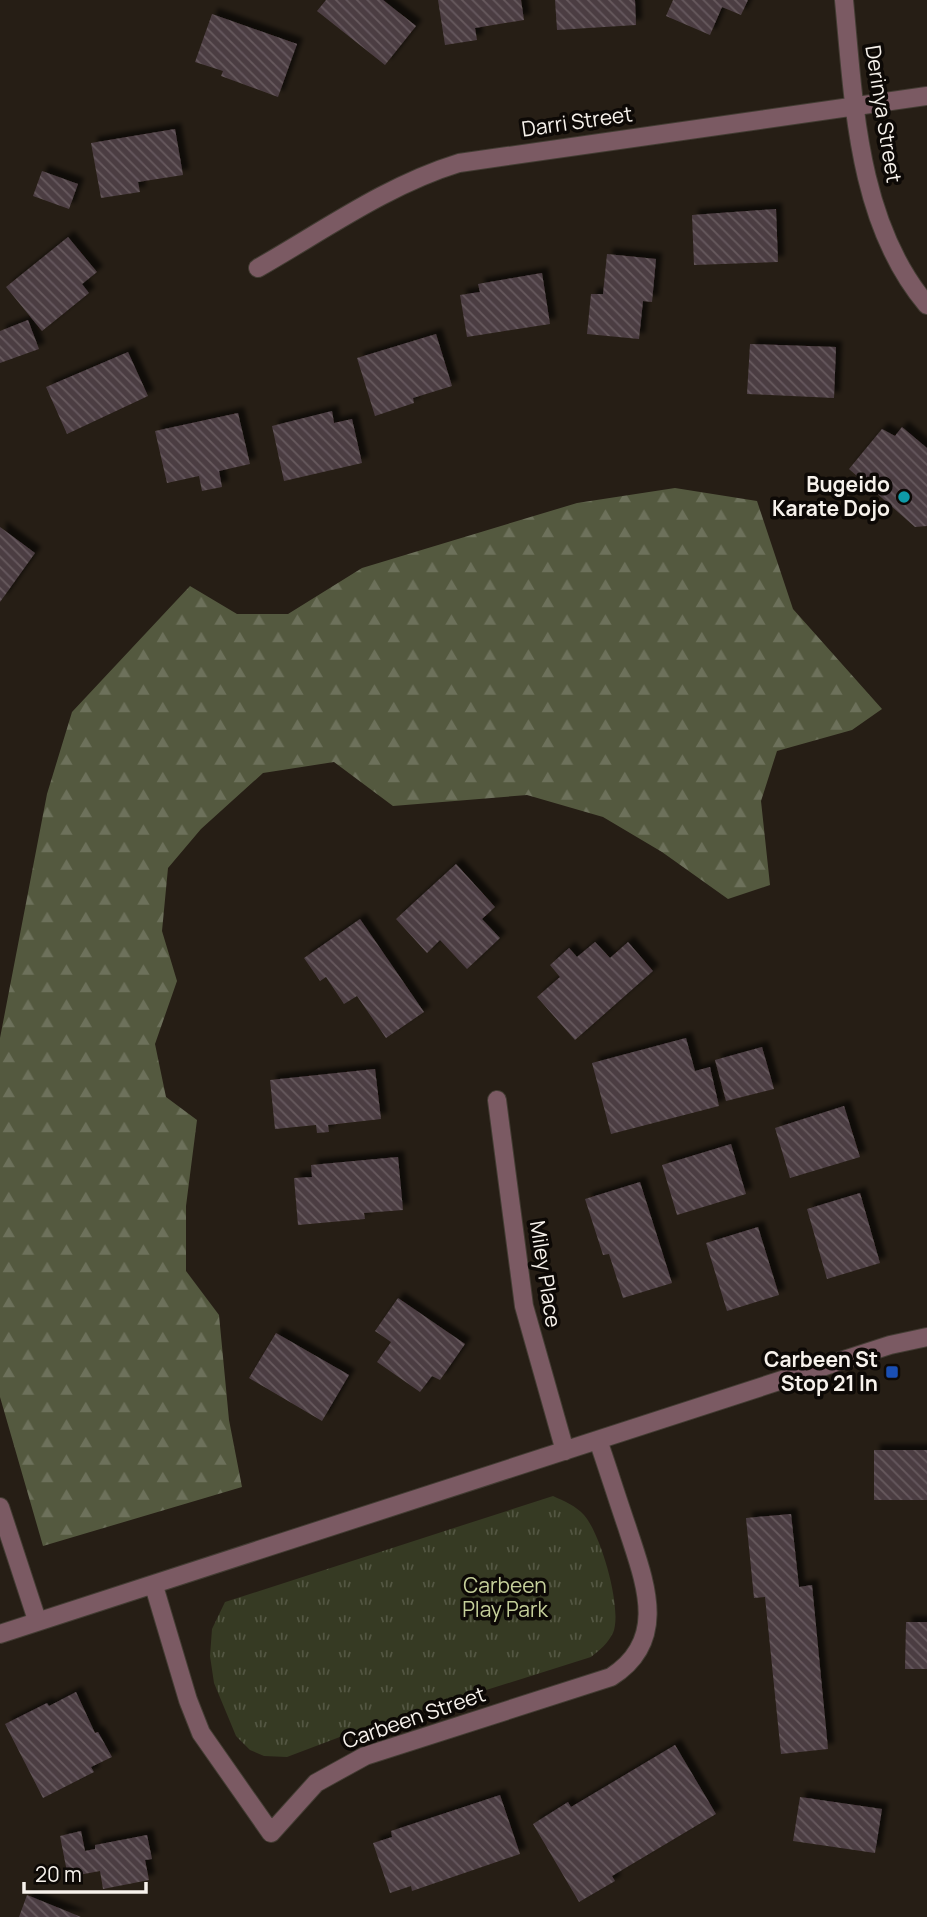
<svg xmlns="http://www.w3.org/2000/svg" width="927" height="1917" font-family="Manrope,sans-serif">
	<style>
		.forest { fill: url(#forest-firs) }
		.park { fill: url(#park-tufts) }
		.building { fill: url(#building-back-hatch); filter: url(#shadow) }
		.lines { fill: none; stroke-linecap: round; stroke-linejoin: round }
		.minor-casing { stroke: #433c33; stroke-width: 20 }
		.minor { stroke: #7b5a63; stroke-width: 18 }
		.culture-dot { fill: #0f9aa8; stroke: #0d0906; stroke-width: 2.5 }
		.transit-dot { fill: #1a4fb4; stroke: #0d0906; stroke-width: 2.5 }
		.labels { text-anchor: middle; stroke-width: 7; stroke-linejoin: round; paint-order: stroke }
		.street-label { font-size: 21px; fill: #f7f2ec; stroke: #0d0906 }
		.poi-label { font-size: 21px; font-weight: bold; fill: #f7f2ec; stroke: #0d0906; text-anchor: end }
		.park-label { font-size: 21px; fill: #c5cf9a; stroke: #0d0906 }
	</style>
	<defs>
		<pattern id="forest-firs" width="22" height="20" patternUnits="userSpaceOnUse" patternTransform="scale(1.75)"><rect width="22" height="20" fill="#54593f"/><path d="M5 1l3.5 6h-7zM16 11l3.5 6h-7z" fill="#6d715b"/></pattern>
		<pattern id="park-tufts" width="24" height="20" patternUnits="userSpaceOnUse" patternTransform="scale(1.75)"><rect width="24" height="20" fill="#363a23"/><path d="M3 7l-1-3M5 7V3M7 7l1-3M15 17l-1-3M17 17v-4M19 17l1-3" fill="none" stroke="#545743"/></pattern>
		<pattern id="building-back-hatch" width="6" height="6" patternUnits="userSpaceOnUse" patternTransform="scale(1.75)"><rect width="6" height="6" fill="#4c3e43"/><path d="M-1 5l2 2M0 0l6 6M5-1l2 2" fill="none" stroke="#675a5e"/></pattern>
		<filter id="shadow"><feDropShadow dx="6" dy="-6" stdDeviation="2" flood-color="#0009"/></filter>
	</defs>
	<rect width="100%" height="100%" fill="#261e15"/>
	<!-- forest -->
	<path class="forest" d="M675,488L757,501L793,609L882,709L852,730L777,751L761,801L770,885L728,899L662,852L603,817L527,795L393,806L334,762L263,773L201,829L168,868L162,931L177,981L155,1044L166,1097L197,1120L186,1206V1271L219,1315L229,1420L242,1487L43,1546L0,1397V1038L47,794L72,712L190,586L237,614H288L362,568L577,503Z"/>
	<!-- park -->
	<path class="park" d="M553,1496C564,1501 576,1506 584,1515C601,1534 623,1610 613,1633C608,1643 600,1650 591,1657L353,1732L287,1757L264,1756L250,1750L236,1736L214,1683L210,1656L212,1629L225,1602Z"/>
	<!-- building -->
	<path class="building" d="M326,0H383L416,26L385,65L317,11Z
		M438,0H521L524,20L475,28L477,40L445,45Z
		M555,0H635L636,25L557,30Z
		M673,0H748L741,15L722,7L710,35L666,16Z
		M212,14L297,44L278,97L221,76L223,71L195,62Z
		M175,129L183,175L138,182L140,192L101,198L91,143Z
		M42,171L78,184L69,209L33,196Z
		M776,209L778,262L694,265L692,215Z
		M68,237L97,272L82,284L89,293L42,331L6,287Z
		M607,254L656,259L652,302L643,301L639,339L587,334L591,294H603Z
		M542,273L550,324L467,337L460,295L480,292L478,284Z
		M28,320L39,349L0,363V331Z
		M436,334L452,386L413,398L414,403L375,416L357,358Z
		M750,344L836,347L834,398L747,394Z
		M128,352L148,396L67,434L46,387Z
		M332,411L334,423L352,419L362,463L284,481L272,426Z
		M238,413L250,464L219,471L222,487L202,491L199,476L167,483L155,431Z
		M902,427L927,448V526L915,527L849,469L882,429L895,436Z
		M0,527L35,553L0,602Z
		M456,864L495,907L482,919L500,938L467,969L440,940L427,953L396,919Z
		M360,919L424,1012L386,1038L357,996L344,1004L326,977L320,981L304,958Z
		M595,942L610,958L628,942L653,971L575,1040L537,997L560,977L550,965L569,948L577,957Z
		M686,1038L695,1071L710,1067L719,1106L611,1134L592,1063Z
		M762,1047L774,1089L726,1101L715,1060Z
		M375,1069L381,1119L328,1125L329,1132L317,1133L316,1125L275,1129L270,1080Z
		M844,1106L860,1157L790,1178L775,1128Z
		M731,1144L746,1194L677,1215L662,1165Z
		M398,1157L403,1210L364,1213L365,1219L298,1225L294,1178L312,1177L311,1165Z
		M640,1182L672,1283L623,1298L609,1254L603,1255L585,1199Z
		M860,1193L880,1263L827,1279L807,1209Z
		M758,1227L779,1295L727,1311L706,1243Z
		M398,1298L465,1344L440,1380L432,1376L420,1392L377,1362L391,1342L375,1331Z
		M276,1333L349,1375L322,1421L249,1378Z
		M874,1450H927V1500H874Z
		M791,1514L799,1587L812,1585L828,1749L781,1754L765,1597L754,1598L746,1518Z
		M906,1622H927V1669H905Z
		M76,1692L95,1733L98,1732L112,1757L91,1767L94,1772L43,1798L5,1724L47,1703L49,1706Z
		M675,1745L716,1814L612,1876L615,1881L579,1902L533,1824L568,1802L571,1807Z
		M500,1795L520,1854L412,1891L411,1886L390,1893L373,1843L392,1837L391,1831Z
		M800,1797L882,1809L875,1853L793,1841Z
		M81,1831L85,1851L95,1849V1845L147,1835L152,1859L145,1860L149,1880L103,1889L100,1871L68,1877L60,1836Z
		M27,1895L81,1917H19Z"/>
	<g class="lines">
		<defs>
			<path id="minor" d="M844,0C854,102 857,222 927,305
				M258,268C323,231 387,185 459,163L927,96
				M497,1100L524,1306L565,1451
				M0,1507L37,1620
				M154,1586L188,1700L201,1733L271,1833L316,1783L365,1756L611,1677C670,1640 644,1580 627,1527C617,1498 608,1469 598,1440
				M0,1634L890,1345L927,1337"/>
		</defs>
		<!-- minor casing -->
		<use href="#minor" class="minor-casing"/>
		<!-- minor -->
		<use href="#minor" class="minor"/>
	</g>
	<!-- markers -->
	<circle class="culture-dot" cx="904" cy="497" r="7"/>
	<rect class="transit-dot" x="885" y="1365" width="14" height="14" rx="3.5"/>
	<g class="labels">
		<!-- street labels -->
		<g class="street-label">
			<text transform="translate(883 114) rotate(81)" y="7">Derinya Street</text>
			<text transform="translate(577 122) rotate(-8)" y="7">Darri Street</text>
			<text transform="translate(545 1274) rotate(81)" y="7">Miley Place</text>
			<text transform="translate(414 1718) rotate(-19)" y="7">Carbeen Street</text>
		</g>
		<!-- poi labels -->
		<g class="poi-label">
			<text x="890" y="492">Bugeido<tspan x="890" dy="24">Karate Dojo</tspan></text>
			<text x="878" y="1367">Carbeen St<tspan x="878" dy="24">Stop 21 In</tspan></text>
		</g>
		<!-- park labels -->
		<g class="park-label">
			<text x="505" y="1593">Carbeen<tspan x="505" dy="24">Play Park</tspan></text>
		</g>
	</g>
	<!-- scale -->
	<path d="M24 1882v10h122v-10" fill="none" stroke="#f7f2ec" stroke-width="3.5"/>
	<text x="35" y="1882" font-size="21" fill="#f7f2ec" stroke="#0d0906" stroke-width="5" paint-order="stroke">20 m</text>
</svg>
